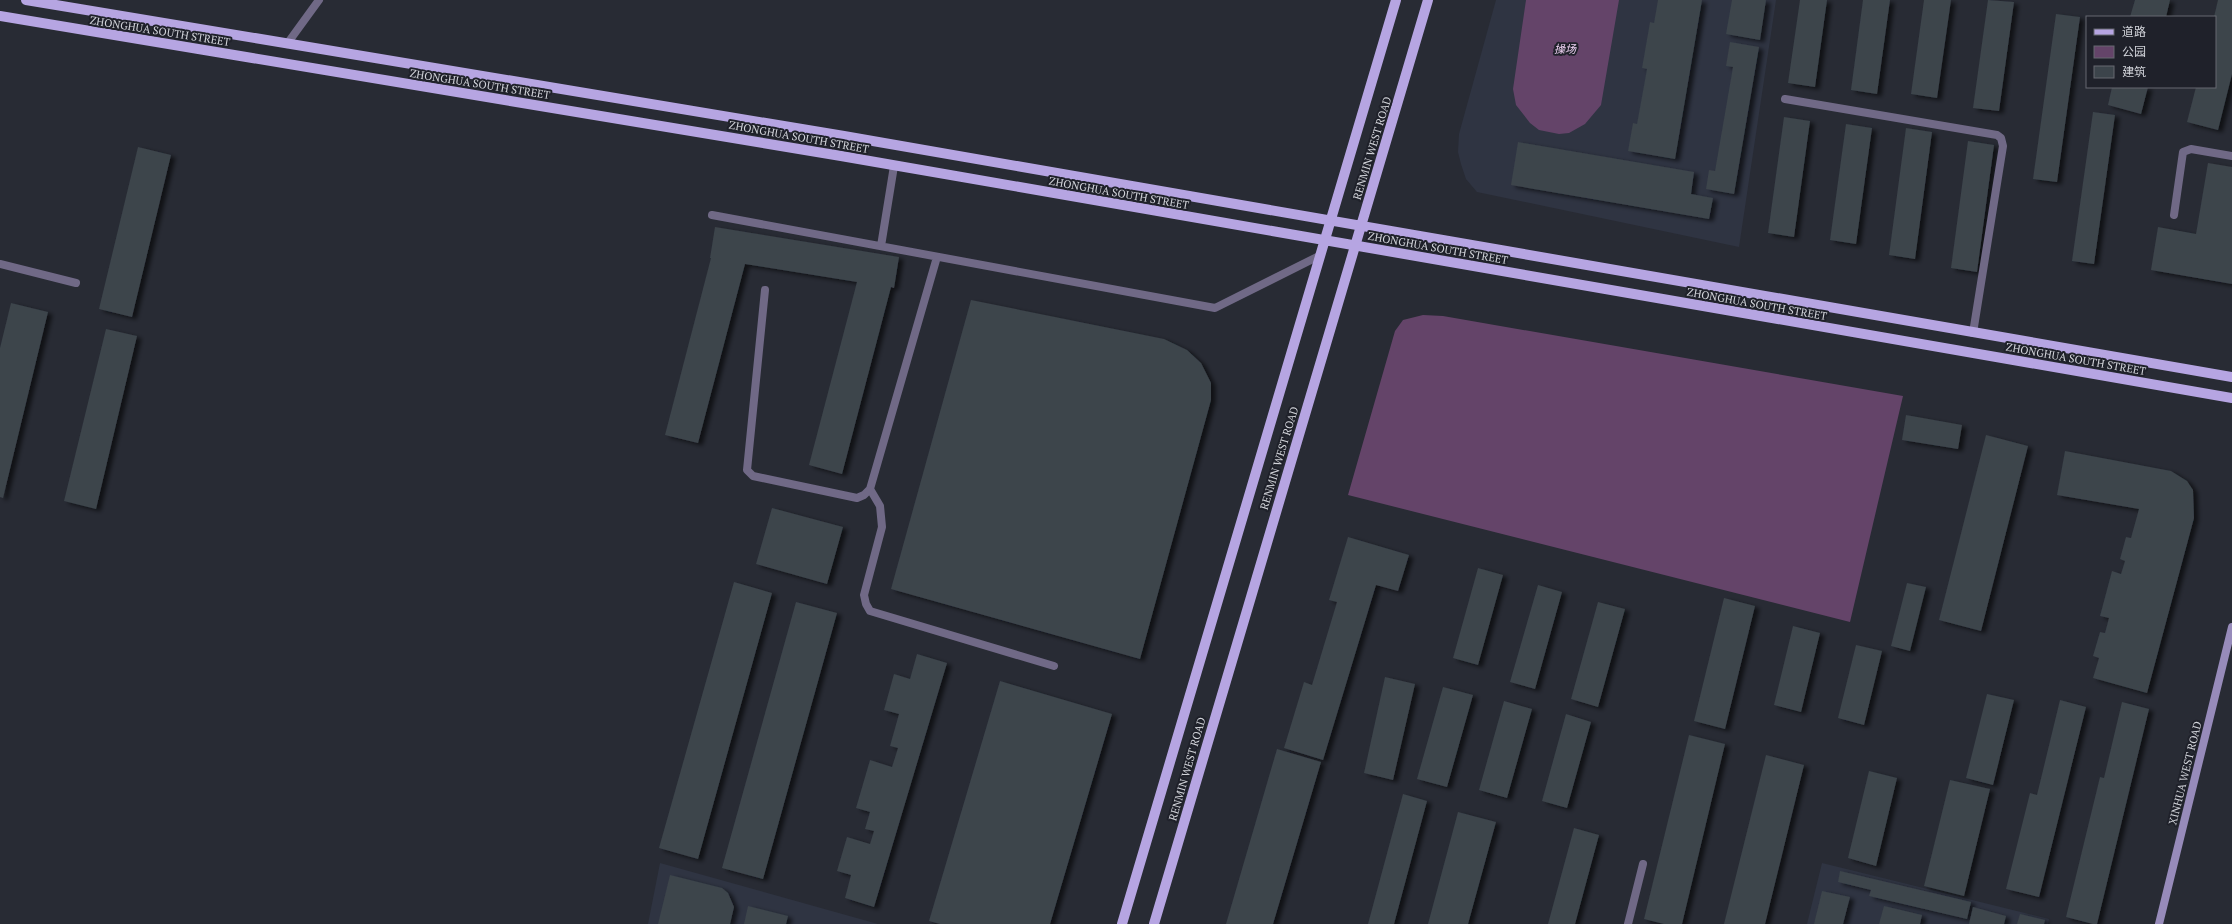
<svg xmlns="http://www.w3.org/2000/svg" width="2232" height="924" font-family="'PT Serif','Noto Sans SC',serif">
	<style>
		.built { fill: #2f3442 }
		.green { fill: #644469 }
		.building { fill: #3c444b; filter: url(#shadow) }
		.lines { fill: none; stroke-linecap: round; stroke-linejoin: round }
		.lane { stroke: #706986; stroke-width: 8 }
		.street { stroke: #706986; stroke-width: 8 }
		.secondary { stroke: #978bba; stroke-width: 8 }
		.primary { stroke: #b6a5e2; stroke-width: 10 }
		.labels { text-anchor: middle; stroke-width: 4; stroke-linejoin: round; paint-order: stroke }
		.street-label { font-size: 11px; fill: #d1d3d9; stroke: #1f212a }
		.park-label { font-size: 11px; font-style: italic; fill: #f2d5f6; stroke: #1f212a }
	</style>
	<defs>
		<filter id="shadow"><feDropShadow dx="4.5" dy="2.5" stdDeviation="2" flood-color="#0009"/></filter>
	</defs>
	<rect width="100%" height="100%" fill="#282b34"/>
	<!-- built -->
	<path class="built" d="M1496,0H1776L1739,247L1477,192L1466,179L1461,164L1458,152L1459,134Z
		M660,863L878,924H648Z
		M1822,863L2049,919L2048,924H1807Z"/>
	<!-- green -->
	<path class="green" d="M1526,0H1619L1601,105L1585,124L1569,133L1559,134L1539,130L1530,123L1516,105L1513,89Z
		M1423,315L1443,316L1903,396L1850,622L1348,495L1395,331L1403,320Z"/>
	<!-- building -->
	<path class="building" d="M1658,0H1702L1675,159L1628,151L1633,123L1637,124L1647,69L1642,68L1650,22L1654,23Z
		M1732,0H1766L1760,40L1726,34Z
		M1800,0H1827L1815,87L1788,83Z
		M1863,0H1890L1877,94L1851,90Z
		M1924,0H1951L1937,98L1911,94Z
		M1988,0L2014,2L1999,111L1973,108Z
		M2135,0H2170L2166,17H2130Z
		M2218,0H2232V74L2218,130L2187,122L2196,87H2215L2214,17Z
		M2056,14L2080,17L2057,182L2033,179Z
		M1730,42L1759,47L1734,194L1706,189L1709,170L1715,171L1733,67L1726,66Z
		M2112,87H2148L2141,114L2108,105Z
		M2093,112L2115,115L2094,264L2072,261Z
		M1784,117L1810,121L1794,237L1768,233Z
		M1846,124L1872,128L1856,244L1830,240Z
		M1906,128L1932,132L1915,259L1889,255Z
		M1968,141L1994,145L1977,272L1951,268Z
		M1518,142L1694,172L1691,194L1713,198L1709,219L1511,185Z
		M138,147L171,155L132,317L99,309Z
		M2208,163L2232,167V284L2151,270L2158,227L2196,234Z
		M715,227L899,257L894,288L891,287L842,474L809,465L857,282L745,264L698,443L665,435L711,258H710Z
		M971,300L1164,339L1187,350L1201,363L1211,383V400L1140,659L891,589Z
		M11,303L48,312L3,498L0,497V348Z
		M106,329L137,336L96,509L64,501Z
		M1906,415L1962,425L1958,449L1902,440Z
		M1986,435L2028,446L1981,631L1939,620Z
		M2065,451L2171,471L2187,481L2193,490L2194,518L2147,693L2093,678L2099,658L2093,656L2100,632L2105,633L2109,618L2100,616L2112,571L2121,574L2125,561L2120,559L2126,537L2131,538L2139,509L2057,495Z
		M772,508L843,527L827,584L756,564Z
		M1348,537L1409,555L1398,591L1376,585L1323,760L1284,748L1304,682L1312,685L1337,602L1329,600Z
		M1478,568L1503,575L1478,665L1453,658Z
		M734,582L772,593L698,859L659,848Z
		M1907,583L1926,587L1910,651L1891,646Z
		M1538,585L1562,592L1535,689L1510,682Z
		M1724,598L1755,606L1725,729L1694,721Z
		M796,602L837,613L763,879L722,868Z
		M1598,602L1625,609L1598,707L1571,699Z
		M1793,626L1820,633L1801,712L1774,705Z
		M1856,645L1882,651L1864,725L1838,718Z
		M917,654L947,663L874,907L845,898L851,875L837,871L847,837L870,844L874,831L865,829L870,812L856,808L870,760L892,767L898,748L890,746L899,714L884,710L894,674L910,679Z
		M1385,677L1415,684L1393,780L1364,773Z
		M1000,681L1112,714L1050,924H940L929,921Z
		M1443,687L1473,695L1447,787L1417,779Z
		M1987,694L2014,700L1993,785L1966,778Z
		M2060,700L2086,707L2039,897L2006,889L2030,793L2037,795Z
		M1504,701L1532,709L1507,798L1479,790Z
		M2122,702L2149,709L2097,924H2093L2066,917L2100,777L2104,778Z
		M1566,714L1591,722L1567,808L1542,801Z
		M1689,735L1725,744L1682,924H1664L1644,919Z
		M1277,749L1321,762L1273,924H1226Z
		M1766,755L1804,765L1765,924H1724Z
		M1869,771L1897,778L1876,866L1848,858Z
		M1950,780L1990,789L1964,896L1924,886Z
		M1403,794L1427,801L1394,924H1368Z
		M1458,812L1496,822L1468,924H1428Z
		M1574,828L1599,835L1575,924H1548Z
		M1840,871L1971,902L1967,919L1869,896L1871,890L1838,882Z
		M670,875L722,888L728,893L734,907L730,924H658Z
		M1822,891L1850,897L1843,924H1814Z
		M748,906L788,916L786,924H744Z
		M1884,906L1922,915L1920,924H1879Z
		M1973,907L2006,916L2004,924H1969Z
		M2020,914L2045,920L2044,924H2017Z"/>
	<g class="lines">
		<!-- lane -->
		<path class="lane" d="M1785,99L1997,135L2001,138L2003,146L1973,333
			M712,215L1215,308L1319,256
			M2174,215L2183,152L2191,149L2232,156
			M881,246L894,166
			M0,264L76,283
			M765,290L747,470L753,476L857,498L864,495L870,489L937,257
			M870,489L880,506L882,527L864,595L866,604L870,611L1054,666"/>
		<!-- street -->
		<path class="street" d="M287,44L319,0
			M1628,924L1643,864"/>
		<!-- secondary -->
		<path class="secondary" d="M2159,924L2232,627"/>
		<!-- primary -->
		<path class="primary" d="M26,0L844,136L2232,377
			M0,16L841,156L2232,398
			M1122,924L1396,0
			M1154,924L1428,0"/>
	</g>
	<g class="labels">
		<!-- street labels -->
		<g class="street-label">
			<text transform="translate(160 31) rotate(9)" y="4">ZHONGHUA SOUTH STREET</text>
			<text transform="translate(480 84) rotate(9)" y="4">ZHONGHUA SOUTH STREET</text>
			<text transform="translate(799 137) rotate(10)" y="4">ZHONGHUA SOUTH STREET</text>
			<text transform="translate(1372 148) rotate(-73)" y="4">RENMIN WEST ROAD</text>
			<text transform="translate(1119 193) rotate(10)" y="4">ZHONGHUA SOUTH STREET</text>
			<text transform="translate(1438 248) rotate(10)" y="4">ZHONGHUA SOUTH STREET</text>
			<text transform="translate(1757 304) rotate(10)" y="4">ZHONGHUA SOUTH STREET</text>
			<text transform="translate(2076 359) rotate(10)" y="4">ZHONGHUA SOUTH STREET</text>
			<text transform="translate(1279 458) rotate(-73)" y="4">RENMIN WEST ROAD</text>
			<text transform="translate(1187 769) rotate(-74)" y="4">RENMIN WEST ROAD</text>
			<text transform="translate(2185 773) rotate(-76)" y="4">XINHUA WEST ROAD</text>
		</g>
		<!-- park labels -->
		<g class="park-label">
			<text x="1565" y="53">操场</text>
		</g>
	</g>
	<!-- legend -->
	<rect x="2086" y="16" width="130" height="72" fill="#1f212a" stroke="#666870"/>
	<rect x="2094" y="29" width="20" height="6" fill="#b6a5e2" stroke="#666870"/>
	<text x="2122" y="36" font-size="12" fill="#d1d3d9">道路</text>
	<rect x="2094" y="46" width="20" height="12" fill="#644469" stroke="#666870"/>
	<text x="2122" y="56" font-size="12" fill="#d1d3d9">公园</text>
	<rect x="2094" y="66" width="20" height="12" fill="#3c444b" stroke="#666870"/>
	<text x="2122" y="76" font-size="12" fill="#d1d3d9">建筑</text>
</svg>
